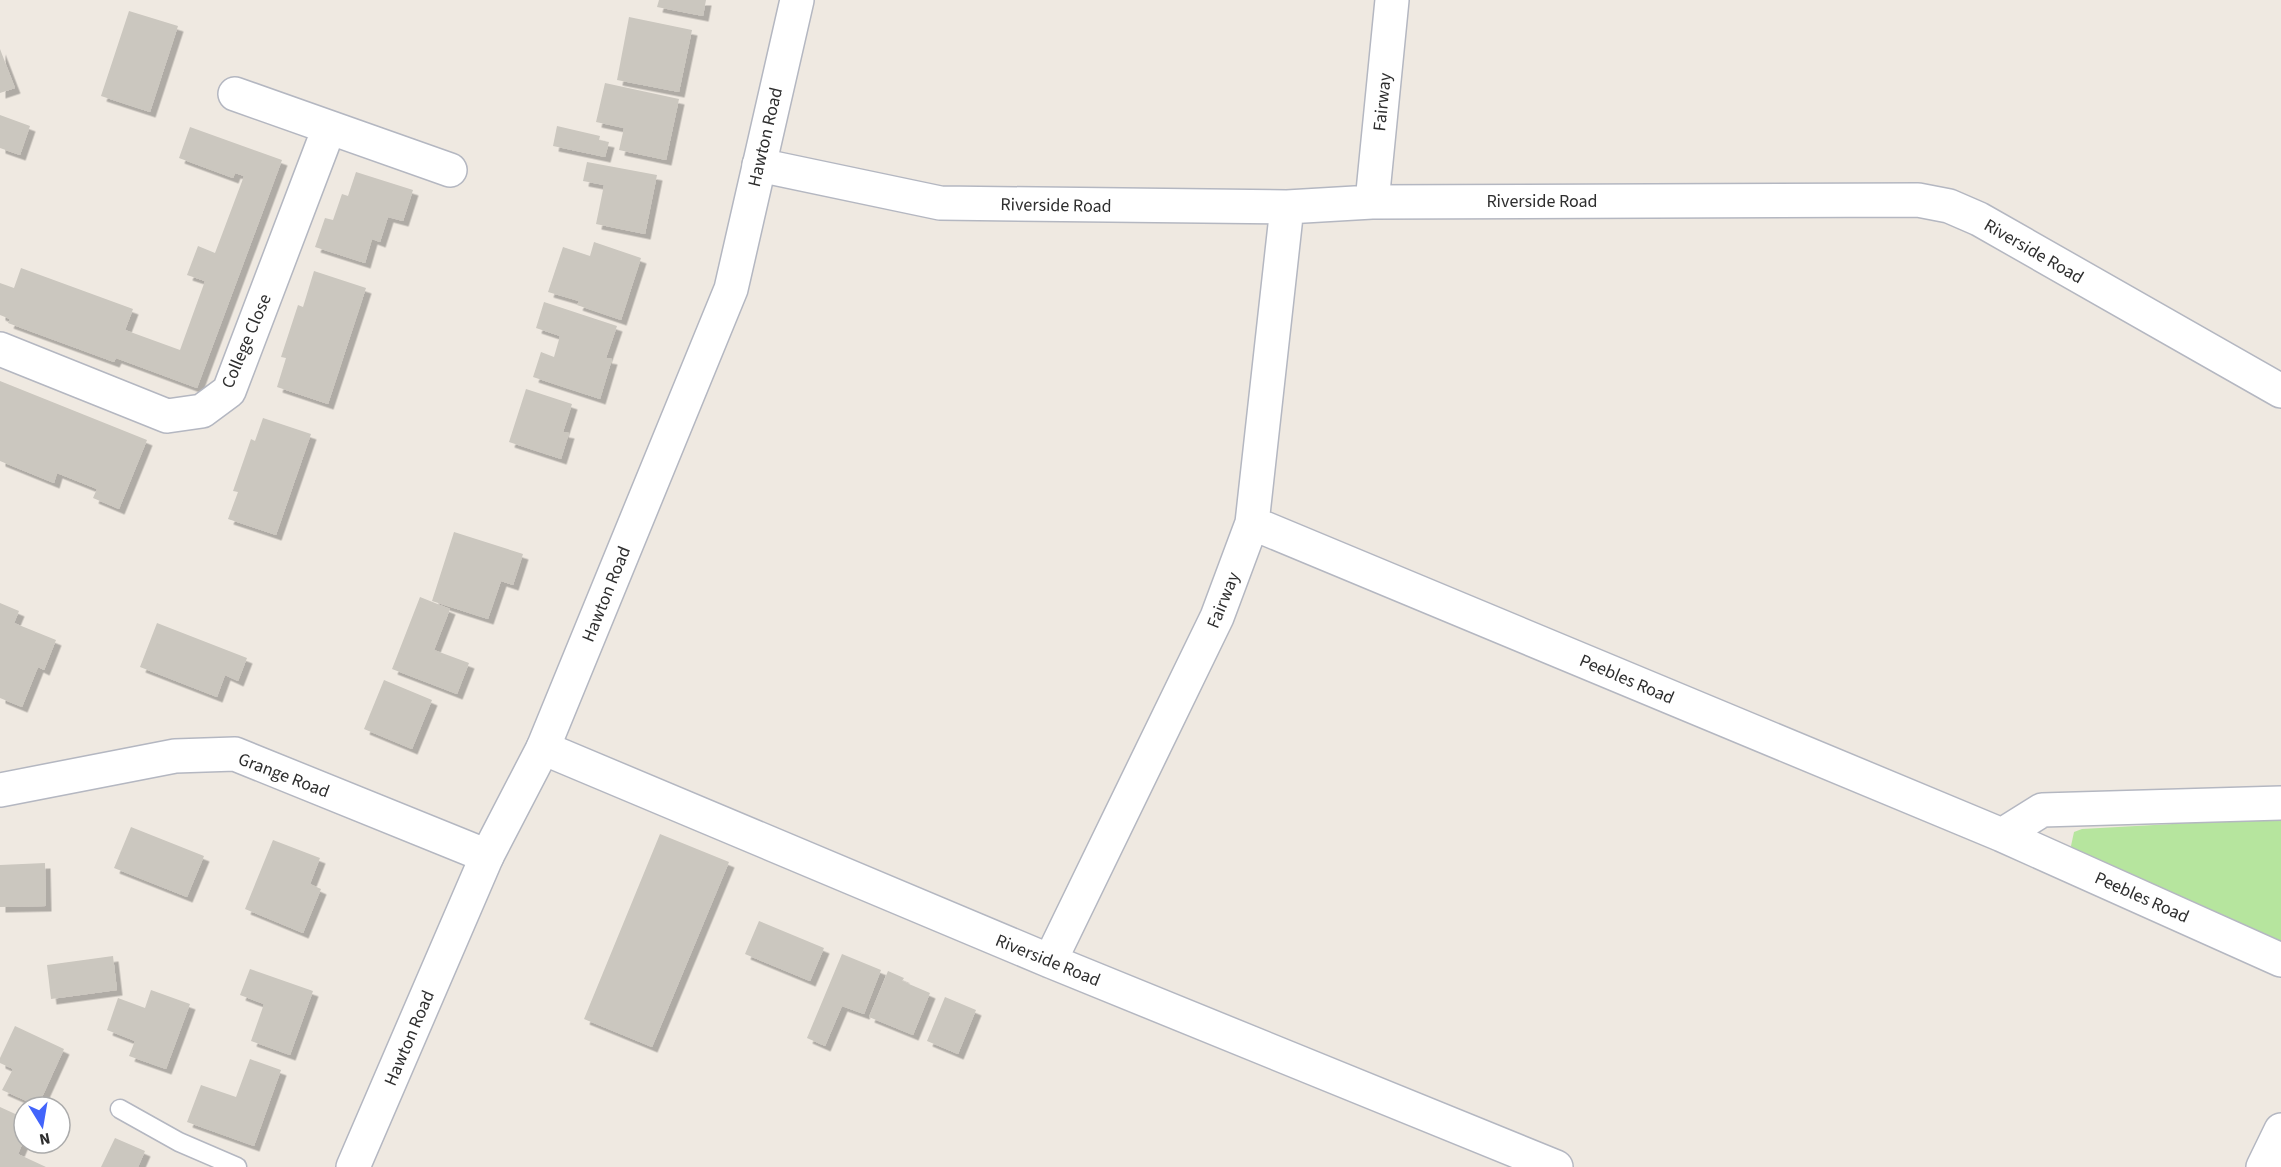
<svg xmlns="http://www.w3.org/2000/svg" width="2281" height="1167" font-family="'Source Sans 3',sans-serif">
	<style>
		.green { fill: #b6e59e }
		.building { fill: #cbc7bf; filter: url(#shadow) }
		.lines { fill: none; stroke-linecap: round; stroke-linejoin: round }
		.lane-casing { stroke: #b4b7c1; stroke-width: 21 }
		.street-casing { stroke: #b4b7c1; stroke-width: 36 }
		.secondary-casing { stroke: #b4b7c1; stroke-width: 36 }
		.lane { stroke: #fff; stroke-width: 18 }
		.street { stroke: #fff; stroke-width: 33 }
		.secondary { stroke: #fff; stroke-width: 33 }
		.labels { text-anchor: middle; stroke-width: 6; stroke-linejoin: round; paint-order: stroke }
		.street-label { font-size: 18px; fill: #2e2e2e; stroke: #fff }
	</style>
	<defs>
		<filter id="shadow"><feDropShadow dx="5.5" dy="5.5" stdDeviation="0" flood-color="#0004"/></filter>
	</defs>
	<rect width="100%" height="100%" fill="#efe9e1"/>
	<!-- green -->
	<path class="green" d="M2281,818V945L2075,853L2071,846L2074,832L2082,829Z"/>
	<!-- building -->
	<path class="building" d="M659,0H706L703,16L657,7Z
		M129,11L178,26L150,112L101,96Z
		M629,17L692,30L679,92L617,80Z
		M0,49L15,88L0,93Z
		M605,83L679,99L666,160L619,150L624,128L596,122Z
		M0,115L30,126L20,155L0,148Z
		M557,126L600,136L599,140L609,142L605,157L553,146Z
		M190,127L282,160L197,388L116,358L114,362L8,323L10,319L0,315V283L14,288L21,268L133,309L125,330L180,350L205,281L187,275L198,246L215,253L244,176L235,173L233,178L179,158Z
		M587,162L657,175L645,234L596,224L604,185L583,181Z
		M356,172L413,190L403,221L388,217L380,242L372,239L365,263L315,247L325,218L333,220L342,194L348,196Z
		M594,242L641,258L621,320L577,305L579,301L548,292L563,247L590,256Z
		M314,271L366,288L328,404L277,387L286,358L281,357L298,305L303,307Z
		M544,302L617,326L606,358L612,359L600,399L533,377L541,352L554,357L560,336L536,328Z
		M0,381L147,440L119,509L93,498L97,489L57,473L54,483L0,461Z
		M526,389L572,404L563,432L569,433L561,459L509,442Z
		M263,418L311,434L276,535L228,519L238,492L233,491L251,439L255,441Z
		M454,532L523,554L513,585L501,581L488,619L432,601Z
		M420,597L450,609L434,650L469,663L457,694L392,669Z
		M0,603L19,611L14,623L56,640L44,670L38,667L22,707L0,698Z
		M157,623L247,658L238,681L225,675L217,697L140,667Z
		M384,680L432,700L412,749L364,729Z
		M131,827L204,856L187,897L114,868Z
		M660,834L729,862L652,1047L584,1019Z
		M273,840L320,858L310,884L321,889L303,933L245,909Z
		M45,863L46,906L0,907V865Z
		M759,921L824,948L810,981L745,954Z
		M842,954L881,970L864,1014L842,1006L825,1046L807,1038Z
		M113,956L117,990L51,999L47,965Z
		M250,969L313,991L290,1055L251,1041L264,1004L240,995Z
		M888,971L904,978L902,981L930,993L913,1035L869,1017Z
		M151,990L190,1004L166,1069L129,1056L135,1041L107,1030L118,998L145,1008Z
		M945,997L976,1010L958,1054L927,1041Z
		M15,1026L64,1049L38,1106L2,1090L13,1069L0,1063V1058Z
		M250,1059L281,1070L254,1146L187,1122L201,1085L236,1097Z
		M0,1107L24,1118V1140L18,1154L46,1167H0Z
		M115,1138L145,1151L138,1167H101Z"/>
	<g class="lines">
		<defs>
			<path id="lane" d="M120,1109L179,1142L237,1167"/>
			<path id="street" d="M235,94L450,170
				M759,165L940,203L1287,207L1372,202L1918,200L1949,206L1979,219L2281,391
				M1372,202L1392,0
				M0,349L167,416L202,411L229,391L329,128
				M1252,523L2002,835L2281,960
				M543,748L1050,961L1556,1167
				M0,790L175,756L235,754L487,856
				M2002,835L2042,810L2281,803
				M1050,961L1217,617L1252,523L1287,207
				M2263,1167L2281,1130"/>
			<path id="secondary" d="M353,1167L487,856L543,748L731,289L797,0"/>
		</defs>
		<!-- lane casing -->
		<use href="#lane" class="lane-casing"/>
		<!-- street casing -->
		<use href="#street" class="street-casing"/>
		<!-- secondary casing -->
		<use href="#secondary" class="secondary-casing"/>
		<!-- lane -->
		<use href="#lane" class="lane"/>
		<!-- street -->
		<use href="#street" class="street"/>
		<!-- secondary -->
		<use href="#secondary" class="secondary"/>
	</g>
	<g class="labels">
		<!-- street labels -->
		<g class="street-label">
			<text transform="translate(1382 102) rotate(-84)" y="6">Fairway</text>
			<text transform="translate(765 137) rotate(-77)" y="6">Hawton Road</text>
			<text x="1542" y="207">Riverside Road</text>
			<text transform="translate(1056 205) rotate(1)" y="6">Riverside Road</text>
			<text transform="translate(2034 251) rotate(30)" y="6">Riverside Road</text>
			<text transform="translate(246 341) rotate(-67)" y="6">College Close</text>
			<text transform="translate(606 594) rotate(-68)" y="6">Hawton Road</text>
			<text transform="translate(1223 600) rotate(-68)" y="6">Fairway</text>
			<text transform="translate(1627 679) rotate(23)" y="6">Peebles Road</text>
			<text transform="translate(284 775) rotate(21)" y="6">Grange Road</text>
			<text transform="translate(2142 897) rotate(24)" y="6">Peebles Road</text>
			<text transform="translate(1048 960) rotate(22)" y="6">Riverside Road</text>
			<text transform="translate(409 1038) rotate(-67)" y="6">Hawton Road</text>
		</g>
	</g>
	<!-- north arrow -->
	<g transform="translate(42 1125) rotate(169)"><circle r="28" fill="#ffffff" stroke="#ababab" stroke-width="1.5"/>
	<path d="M0-4.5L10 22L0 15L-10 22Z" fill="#4264fb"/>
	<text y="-9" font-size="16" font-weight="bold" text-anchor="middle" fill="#2e2e2e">N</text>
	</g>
</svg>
